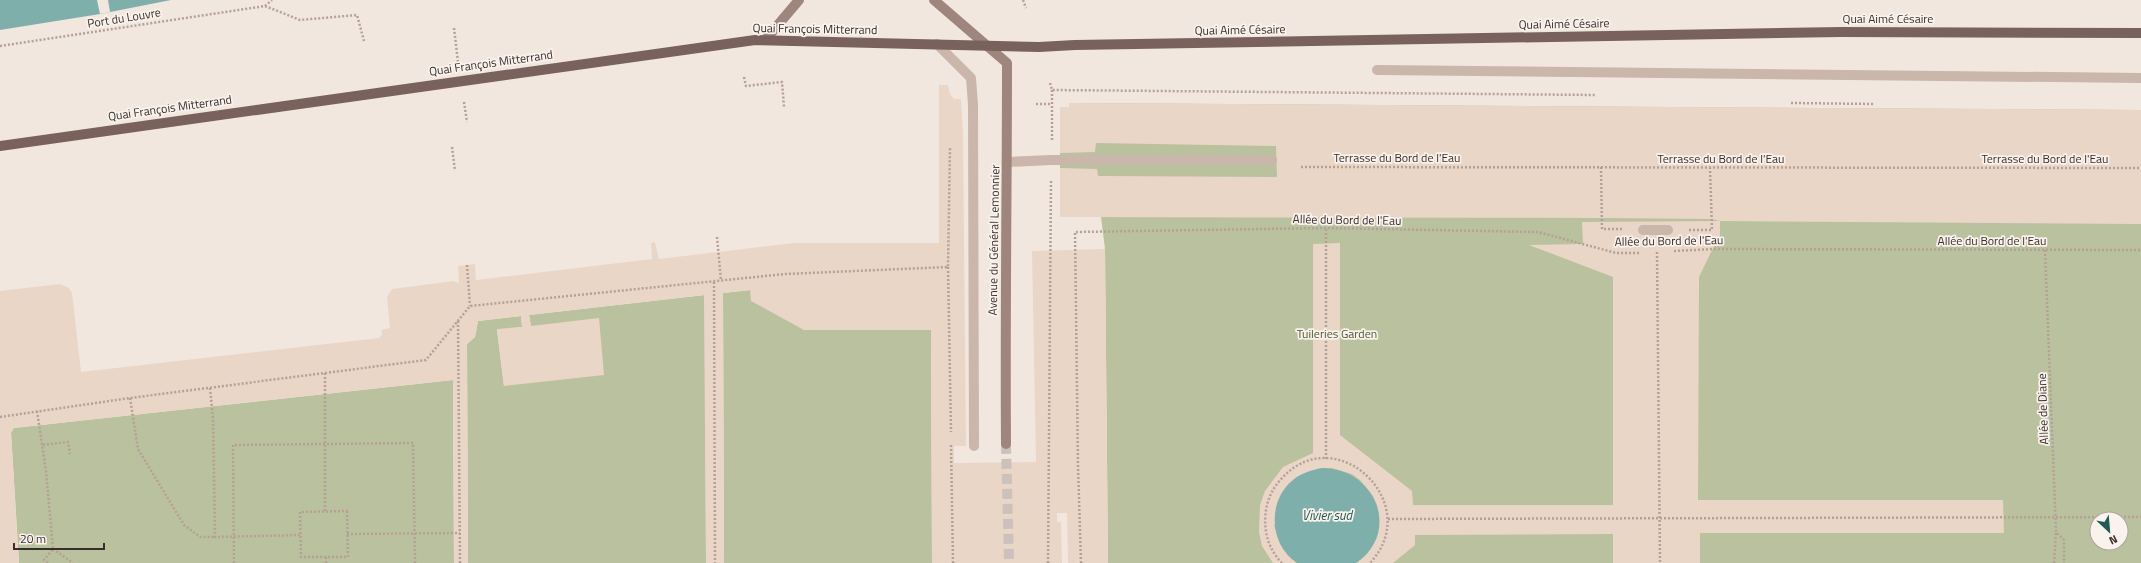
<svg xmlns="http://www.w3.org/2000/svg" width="2141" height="563" font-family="'Titillium Web',sans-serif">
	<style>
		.green { fill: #bac19f; fill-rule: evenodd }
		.plaza { fill: #ead6c7 }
		.water { fill: #7fafab }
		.pier { fill: #f2e7df }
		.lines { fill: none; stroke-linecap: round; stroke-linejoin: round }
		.secondary-tunnel { stroke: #cdc2bb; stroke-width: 10; stroke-dasharray: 10 5; stroke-linecap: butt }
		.path { stroke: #b6a095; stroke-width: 2.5; stroke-dasharray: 2 2; stroke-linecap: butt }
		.service { stroke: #cab6ab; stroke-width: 10 }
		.pedestrian { stroke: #cab6ab; stroke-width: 10 }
		.secondary { stroke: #9e857d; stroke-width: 10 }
		.primary { stroke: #7a625c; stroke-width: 10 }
		.labels { text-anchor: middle; stroke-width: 3.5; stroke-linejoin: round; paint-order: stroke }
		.street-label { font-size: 12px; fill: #392d2a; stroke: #faf2ec }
		.park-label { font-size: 12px; fill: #4c562f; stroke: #faf2ec }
		.water-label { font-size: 13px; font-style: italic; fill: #215956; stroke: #faf2ec }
	</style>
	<rect width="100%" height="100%" fill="#f2e7df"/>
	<!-- green -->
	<path class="green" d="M1069,103L2141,110V563H1108L1105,249L1101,217H1060V107H1069ZM2097,519H2121V543H2097Z
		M751,290L804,330H931L932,563H724L723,293Z
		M705,295L706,563H468L467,344L475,337L478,321L521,316L522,327L497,330L504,386L531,326L529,315Z
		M453,380L454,563H19L11,433L13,428Z"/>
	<!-- plaza -->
	<path class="plaza" d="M939,85H948L950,94L954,99H961L963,134L966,446H954V463L1036,462L1032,251L1105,249L1108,563H1068L1067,513H1057V522H1061L1062,563H932L931,330H804L751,301L750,290L723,293L724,563H706L704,295L529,315L531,326L599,318L604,375L504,386L497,329L522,327L521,316L478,321L475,337L467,344L468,563H454L453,380L14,428L11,433L19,563H0V291L60,284L69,288L72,293L81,372L379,338L382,335L381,330L390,328L387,297L392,289L453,281L459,283L458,266L475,264L476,280L652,259L651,243L655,242L659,259L794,243H939Z
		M1069,103L2141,110V224L1720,221V240H1717L1699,277L1698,500H2003L2004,533H1700V563H1613V534L1415,535V545L1393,563H1356L1367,554L1377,536L1379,515L1377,505L1373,496L1360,480L1352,474L1332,468H1322L1274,525L1280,544L1297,563H1273L1262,546L1259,532L1260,505L1265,491L1283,467L1313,453V244L1340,243V435L1412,491L1413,505H1613V277L1529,245L1583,244L1582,222L1719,221L1712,219L1602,218L1060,217V168L1097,169L1098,176L1277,177L1276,146L1096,143L1095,152L1060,153V107H1069Z"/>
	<!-- water -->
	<path class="water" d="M0,0H171L100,14L0,30Z
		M1322,468C1375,468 1402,532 1356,563H1297C1269,544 1267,501 1293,480C1301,473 1312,470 1322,468Z"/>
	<!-- pier -->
	<path class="pier" d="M97,0H108L110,12L100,14Z"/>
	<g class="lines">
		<!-- secondary-tunnel -->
		<path class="secondary-tunnel" d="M1006,444L1009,563"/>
		<!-- path -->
		<path class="path" d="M1023,0L1026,8
			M265,6L300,20L357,15L364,41
			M454,28L458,62
			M0,46L265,6L272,0
			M744,77L746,86L782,82L784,107
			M1050,83L1052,90L1595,95
			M464,102L467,122
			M1791,103L1875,104
			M1036,104H1052V90
			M1052,140V104
			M452,147L455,171
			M1301,167L2141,168
			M1601,167L1602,229H1622
			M1689,230H1712L1710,168
			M717,237L721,281
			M2045,250L2056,532L2064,540V563
			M1674,251L1714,249L2141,250
			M1657,252L1660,563
			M467,265L470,306
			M948,267L951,432
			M714,282L715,563
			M458,321L460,563
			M325,373V512
			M210,388L213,419L215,537L300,535
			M130,398L138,449L184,525L200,537H215
			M37,411L46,471L53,549L44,560L48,563
			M0,417L130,398L426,360L470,306L785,274L948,267L950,147
			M43,445L68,442L70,454
			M951,445L953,563
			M1326,459V228
			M347,511L348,557H301L300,512Z
			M1388,519L2141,517
			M347,534L460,533
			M53,549L73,563
			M326,557V563
			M234,563L233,445L413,443L415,563
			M1048,563L1051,181
			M1081,563L1078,466L1075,232L1326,228L1538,232L1616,253H1641
			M1282,563C1268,549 1263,530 1266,510C1268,497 1274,486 1284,476C1338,421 1425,504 1370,563
			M2054,563L2056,532"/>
		<!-- service -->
		<path class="service" d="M937,44L971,78L973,105L974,446
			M1377,70L2141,78
			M1008,162L1051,160H1272"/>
		<!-- pedestrian -->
		<path class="pedestrian" d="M1643,230H1668"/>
		<!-- secondary -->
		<path class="secondary" d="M934,0L1007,63C1007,190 1005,317 1006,444
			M766,39L799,0"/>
		<!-- primary -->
		<path class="primary" d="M0,146L755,40L1039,47L1075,45L1841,32L2141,33"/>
	</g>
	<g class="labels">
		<!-- street labels -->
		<g class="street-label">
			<text transform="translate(124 18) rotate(-9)" y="4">Port du Louvre</text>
			<text x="1888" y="23">Quai Aimé Césaire</text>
			<text transform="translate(1564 24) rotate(-1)" y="4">Quai Aimé Césaire</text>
			<text transform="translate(815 29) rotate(1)" y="4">Quai François Mitterrand</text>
			<text transform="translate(1240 30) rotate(-1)" y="4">Quai Aimé Césaire</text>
			<text transform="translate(491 63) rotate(-8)" y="4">Quai François Mitterrand</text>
			<text transform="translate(170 108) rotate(-8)" y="4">Quai François Mitterrand</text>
			<text x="1397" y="162">Terrasse du Bord de l'Eau</text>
			<text x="1721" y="163">Terrasse du Bord de l'Eau</text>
			<text x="2045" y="163">Terrasse du Bord de l'Eau</text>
			<text transform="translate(1347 220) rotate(1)" y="4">Allée du Bord de l'Eau</text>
			<text transform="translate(994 240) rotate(-89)" y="4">Avenue du Général Lemonnier</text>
			<text transform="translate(1669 241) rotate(-1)" y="4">Allée du Bord de l'Eau</text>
			<text x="1992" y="245">Allée du Bord de l'Eau</text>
			<text transform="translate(2043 409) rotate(-92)" y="4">Allée de Diane</text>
		</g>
		<!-- park labels -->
		<g class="park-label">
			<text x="1337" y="338">Tuileries Garden</text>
		</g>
		<!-- water labels -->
		<g class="water-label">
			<text x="1327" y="520">Vivier sud</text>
		</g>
	</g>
	<!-- north arrow -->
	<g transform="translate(2109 531) rotate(154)"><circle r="19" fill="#faf2ec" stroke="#ada39e"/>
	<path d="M0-3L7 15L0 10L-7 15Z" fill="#215956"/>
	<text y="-6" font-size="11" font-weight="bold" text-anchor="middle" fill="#392d2a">N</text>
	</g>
	<!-- scale -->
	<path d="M14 543v6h90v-6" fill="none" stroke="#392d2a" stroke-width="2"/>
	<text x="20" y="543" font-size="12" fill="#392d2a" stroke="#faf2ec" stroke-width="3" paint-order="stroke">20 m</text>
</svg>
